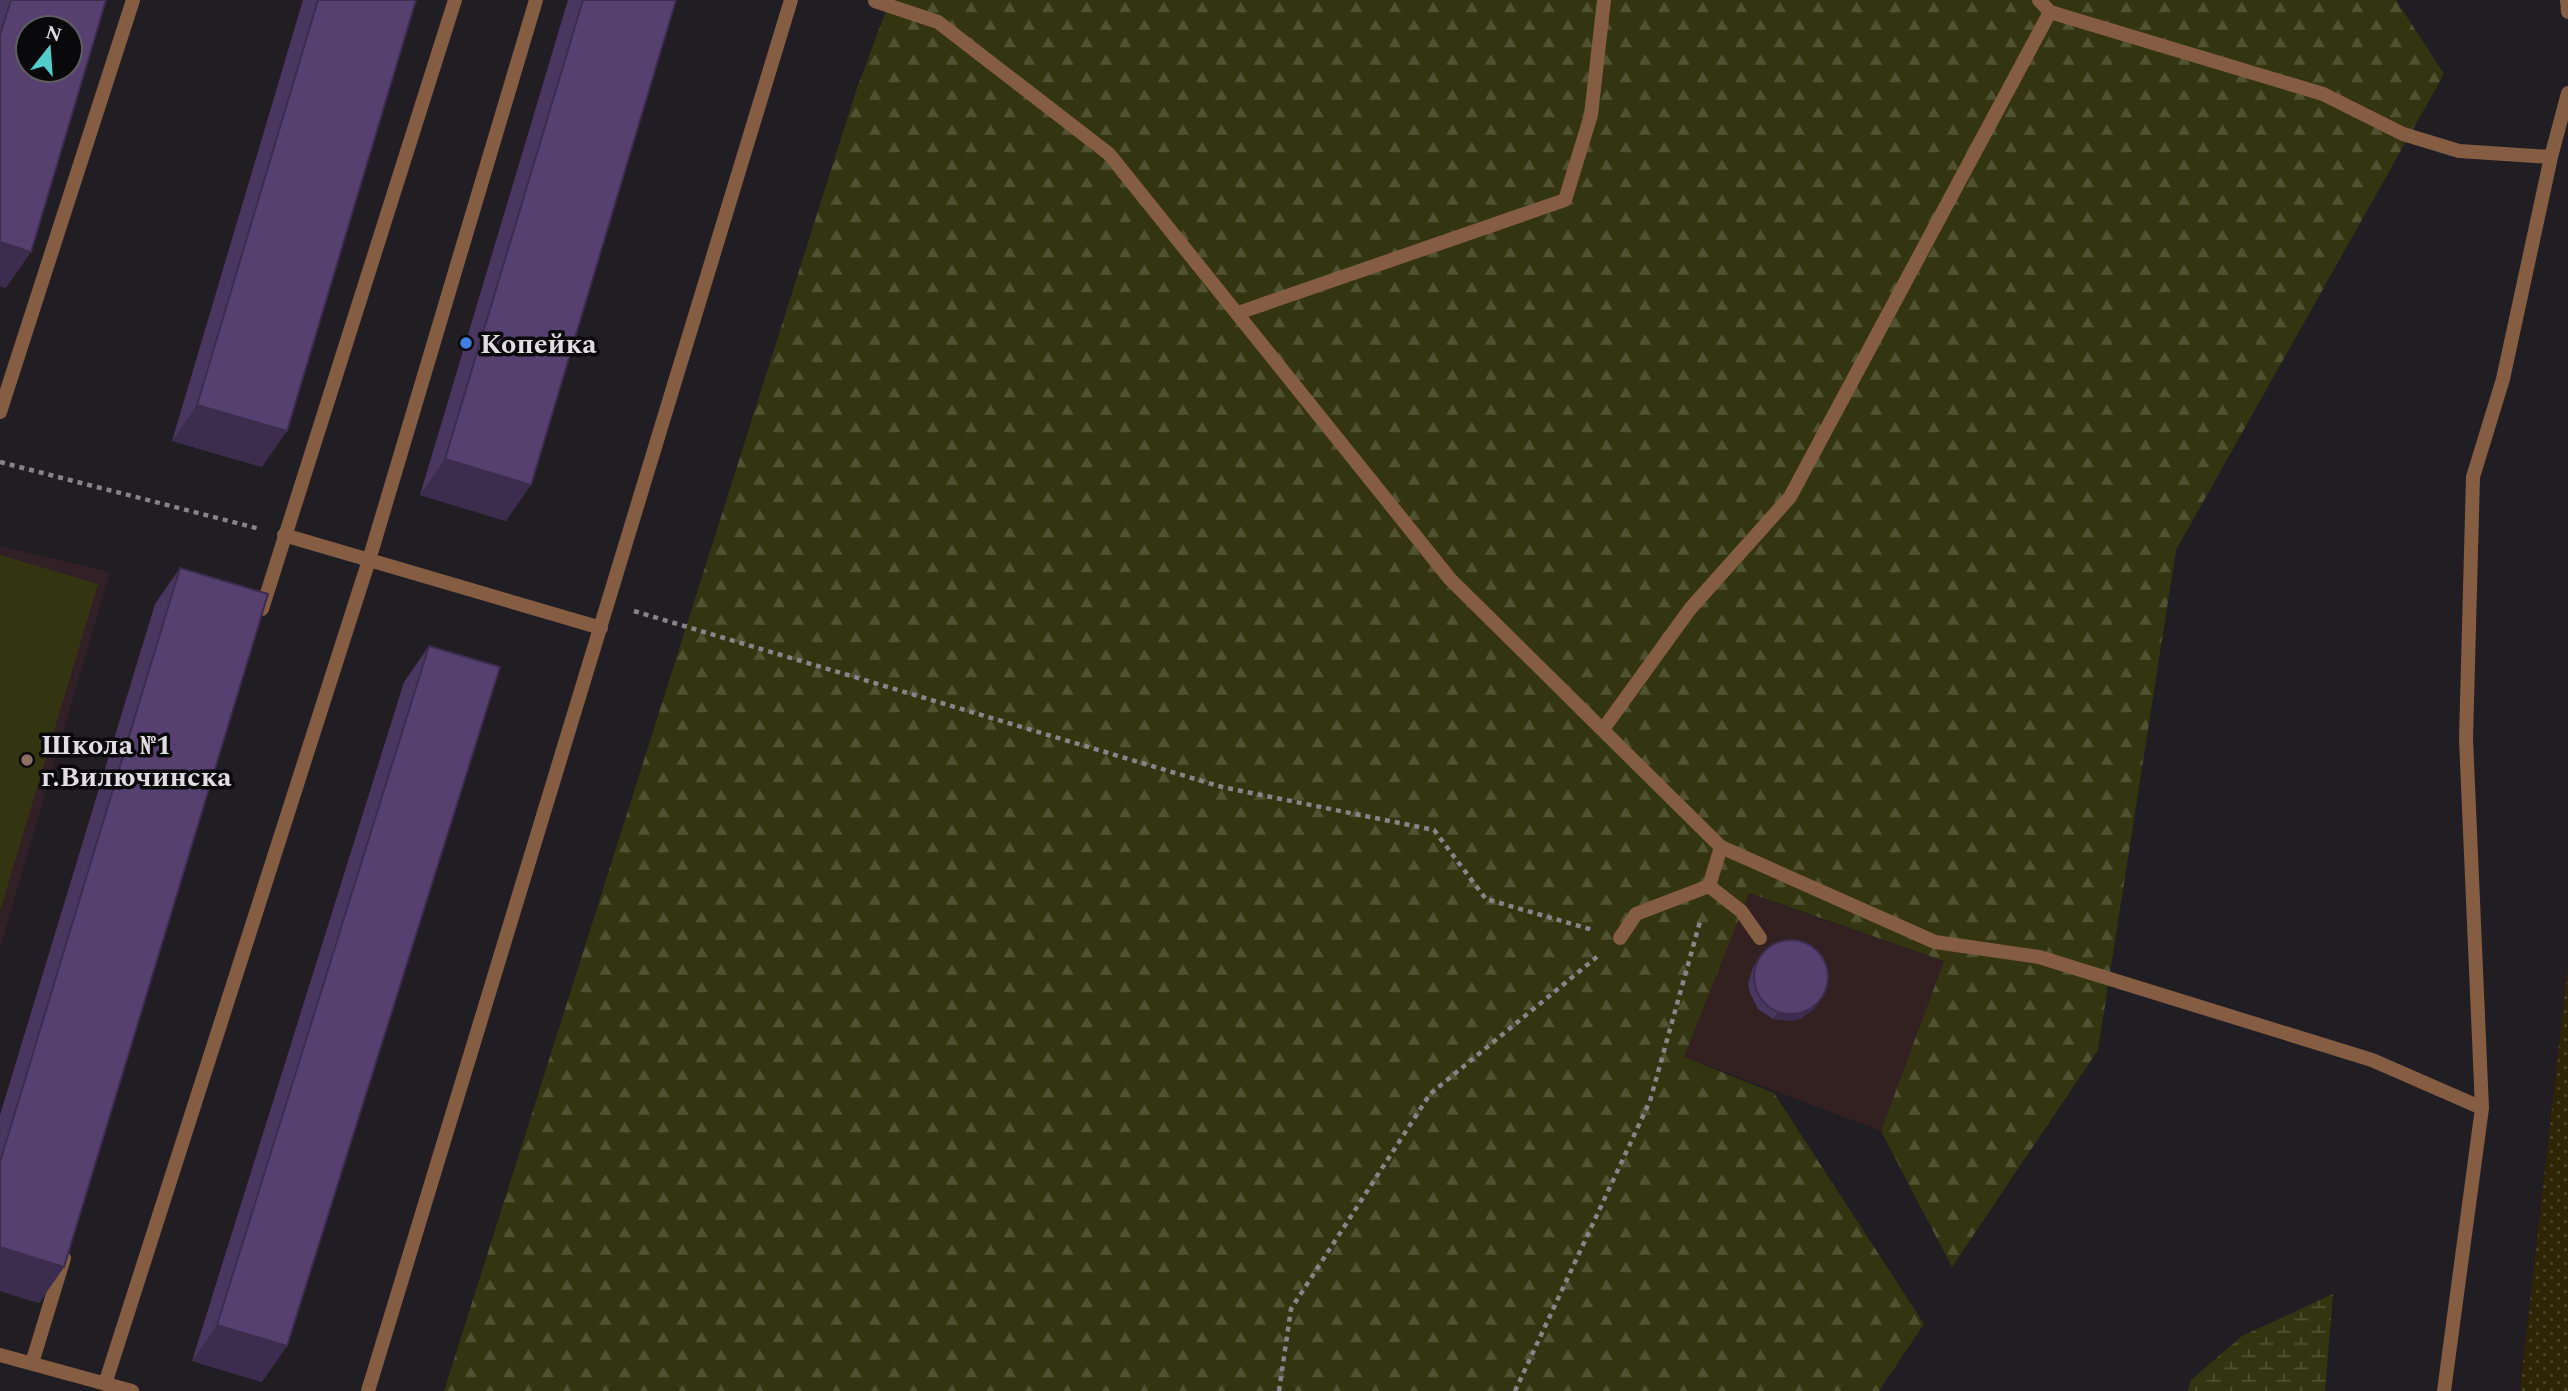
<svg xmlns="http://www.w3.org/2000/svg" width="2568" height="1391" font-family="Spectral,serif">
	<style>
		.industrial { fill: #332020 }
		.education { fill: #322027 }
		.forest { fill: url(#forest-firs) }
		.wetland { fill: url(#wetland-marsh) }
		.sand { fill: url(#sand-dots) }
		.garden { fill: #333510 }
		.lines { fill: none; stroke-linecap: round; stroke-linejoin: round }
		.path { stroke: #88858a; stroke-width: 4.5; stroke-dasharray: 5 5; stroke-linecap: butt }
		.lane { stroke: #855d43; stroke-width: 14 }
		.street { stroke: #855d43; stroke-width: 14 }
		.wall { fill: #4a3760 }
		.shaded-wall { fill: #3c2d4e }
		.building { fill: #564070; stroke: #3c2d4e; stroke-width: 2; fill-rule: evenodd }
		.shop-dot { fill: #3f7fe0; stroke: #09080a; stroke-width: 2.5 }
		.education-dot { fill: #8d6e63; stroke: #09080a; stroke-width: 2.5 }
		.labels { text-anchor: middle; stroke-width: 7; stroke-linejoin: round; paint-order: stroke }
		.poi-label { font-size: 28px; font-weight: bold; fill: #e0dee2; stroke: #09080a; text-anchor: start }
	</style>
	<defs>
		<pattern id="forest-firs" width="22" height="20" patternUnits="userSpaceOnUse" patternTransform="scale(1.75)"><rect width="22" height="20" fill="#333510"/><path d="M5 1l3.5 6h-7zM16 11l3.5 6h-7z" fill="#505232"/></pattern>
		<pattern id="wetland-marsh" width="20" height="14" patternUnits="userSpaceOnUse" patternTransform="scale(1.75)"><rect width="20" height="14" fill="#333510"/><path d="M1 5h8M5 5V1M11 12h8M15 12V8" fill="none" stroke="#505232"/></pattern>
		<pattern id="sand-dots" width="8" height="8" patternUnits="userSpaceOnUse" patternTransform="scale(1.75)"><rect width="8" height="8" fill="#2d2504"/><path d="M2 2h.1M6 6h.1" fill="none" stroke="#4b4428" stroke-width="1.8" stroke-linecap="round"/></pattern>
	</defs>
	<rect width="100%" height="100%" fill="#201d23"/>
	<!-- industrial -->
	<path class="industrial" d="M1748,893L1944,961L1881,1131L1684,1057Z"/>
	<!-- education -->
	<path class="education" d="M0,546L110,572L0,948Z"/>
	<!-- forest -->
	<path class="forest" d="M890,0H2396L2444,74L2176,550L2098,1050L1952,1267L1881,1131L1944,961L1749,893L1684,1057L1774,1093L1924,1324L1879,1391H444L856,91Z"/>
	<!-- wetland -->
	<path class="wetland" d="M2333,1294L2325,1391H2188L2191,1380L2242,1336Z"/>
	<!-- sand -->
	<path class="sand" d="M2568,965V1391H2520Z"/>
	<!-- garden -->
	<path class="garden" d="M0,555L98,584L0,911Z"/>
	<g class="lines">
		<!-- path -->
		<path class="path" d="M0,462L260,529
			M634,611L1222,787L1434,830L1486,899L1593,930
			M1279,1391L1291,1309L1430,1094L1598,956
			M1515,1391L1650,1101L1701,918"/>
		<!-- lane -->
		<path class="lane" d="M2039,0L2050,12L2323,94L2403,134L2459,151L2551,157
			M2567,0L2568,12
			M875,1L938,22L1109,154L1450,579L1721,847L1935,942L2039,957L2372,1060L2482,1108
			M1238,313L1565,200L1591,115L1604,0
			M0,412L133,0
			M284,535L601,628
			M262,609L455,0
			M1604,728L1690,609L1790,497L2050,12
			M1709,886L1741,911L1760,938
			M1709,886L1721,847
			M1620,938L1636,914L1709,886
			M0,1355L132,1391
			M32,1363L64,1258
			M105,1384L369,560L536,0
			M2444,1391L2482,1108L2466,739L2473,477L2503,379L2551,157L2568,93"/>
		<!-- street -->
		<path class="street" d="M368,1391L791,0"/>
	</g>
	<!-- wall -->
	<path class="wall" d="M0,0H106L6,288L0,286Z
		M303,0H416L262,467L172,441Z
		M568,0H676L506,521L420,495Z
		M180,568L64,1267L39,1303L0,1291V1115L155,604Z
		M429,646L262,1382L192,1361L404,682Z
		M1763,952L1825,994L1814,1009L1800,1019L1791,1021L1773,1019L1758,1009L1750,993L1748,984L1753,967Z"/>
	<!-- shaded-wall -->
	<path class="shaded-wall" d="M0,242L31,252L6,288L0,286Z
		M197,405L287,431L262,467L172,441Z
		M445,459L531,485L506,521L420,495Z
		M1819,1002L1814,1009L1800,1019L1791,1021L1773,1019L1778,1012Z
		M0,1247L64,1267L39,1303L0,1291Z
		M217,1325L287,1346L262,1382L192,1361Z"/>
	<!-- building -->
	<path class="building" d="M11,0H106L31,252L0,242V35ZM28,28H70V70H28Z
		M318,0H416L287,431L197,405Z
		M583,0H676L531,485L445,459Z
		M180,568L268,594L64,1267L0,1247V1162Z
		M429,646L500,667L287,1346L217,1325Z
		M1754 977a37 37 0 1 1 74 0a37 37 0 1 1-74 0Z"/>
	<!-- markers -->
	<circle class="shop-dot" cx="466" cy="343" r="7"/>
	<circle class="education-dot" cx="27" cy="760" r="7"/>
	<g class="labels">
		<!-- poi labels -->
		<g class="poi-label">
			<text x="480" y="353">Копейка</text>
			<text x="41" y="754">Школа №1<tspan x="41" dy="32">г.Вилючинска</tspan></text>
		</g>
	</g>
	<!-- north arrow -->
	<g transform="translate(49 49) rotate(17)"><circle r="33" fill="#09080a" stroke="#5f5e60" stroke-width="2"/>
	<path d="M0-5L12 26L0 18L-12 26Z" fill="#53cdca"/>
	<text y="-10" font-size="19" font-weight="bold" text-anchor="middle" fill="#e0dee2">N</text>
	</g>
</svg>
